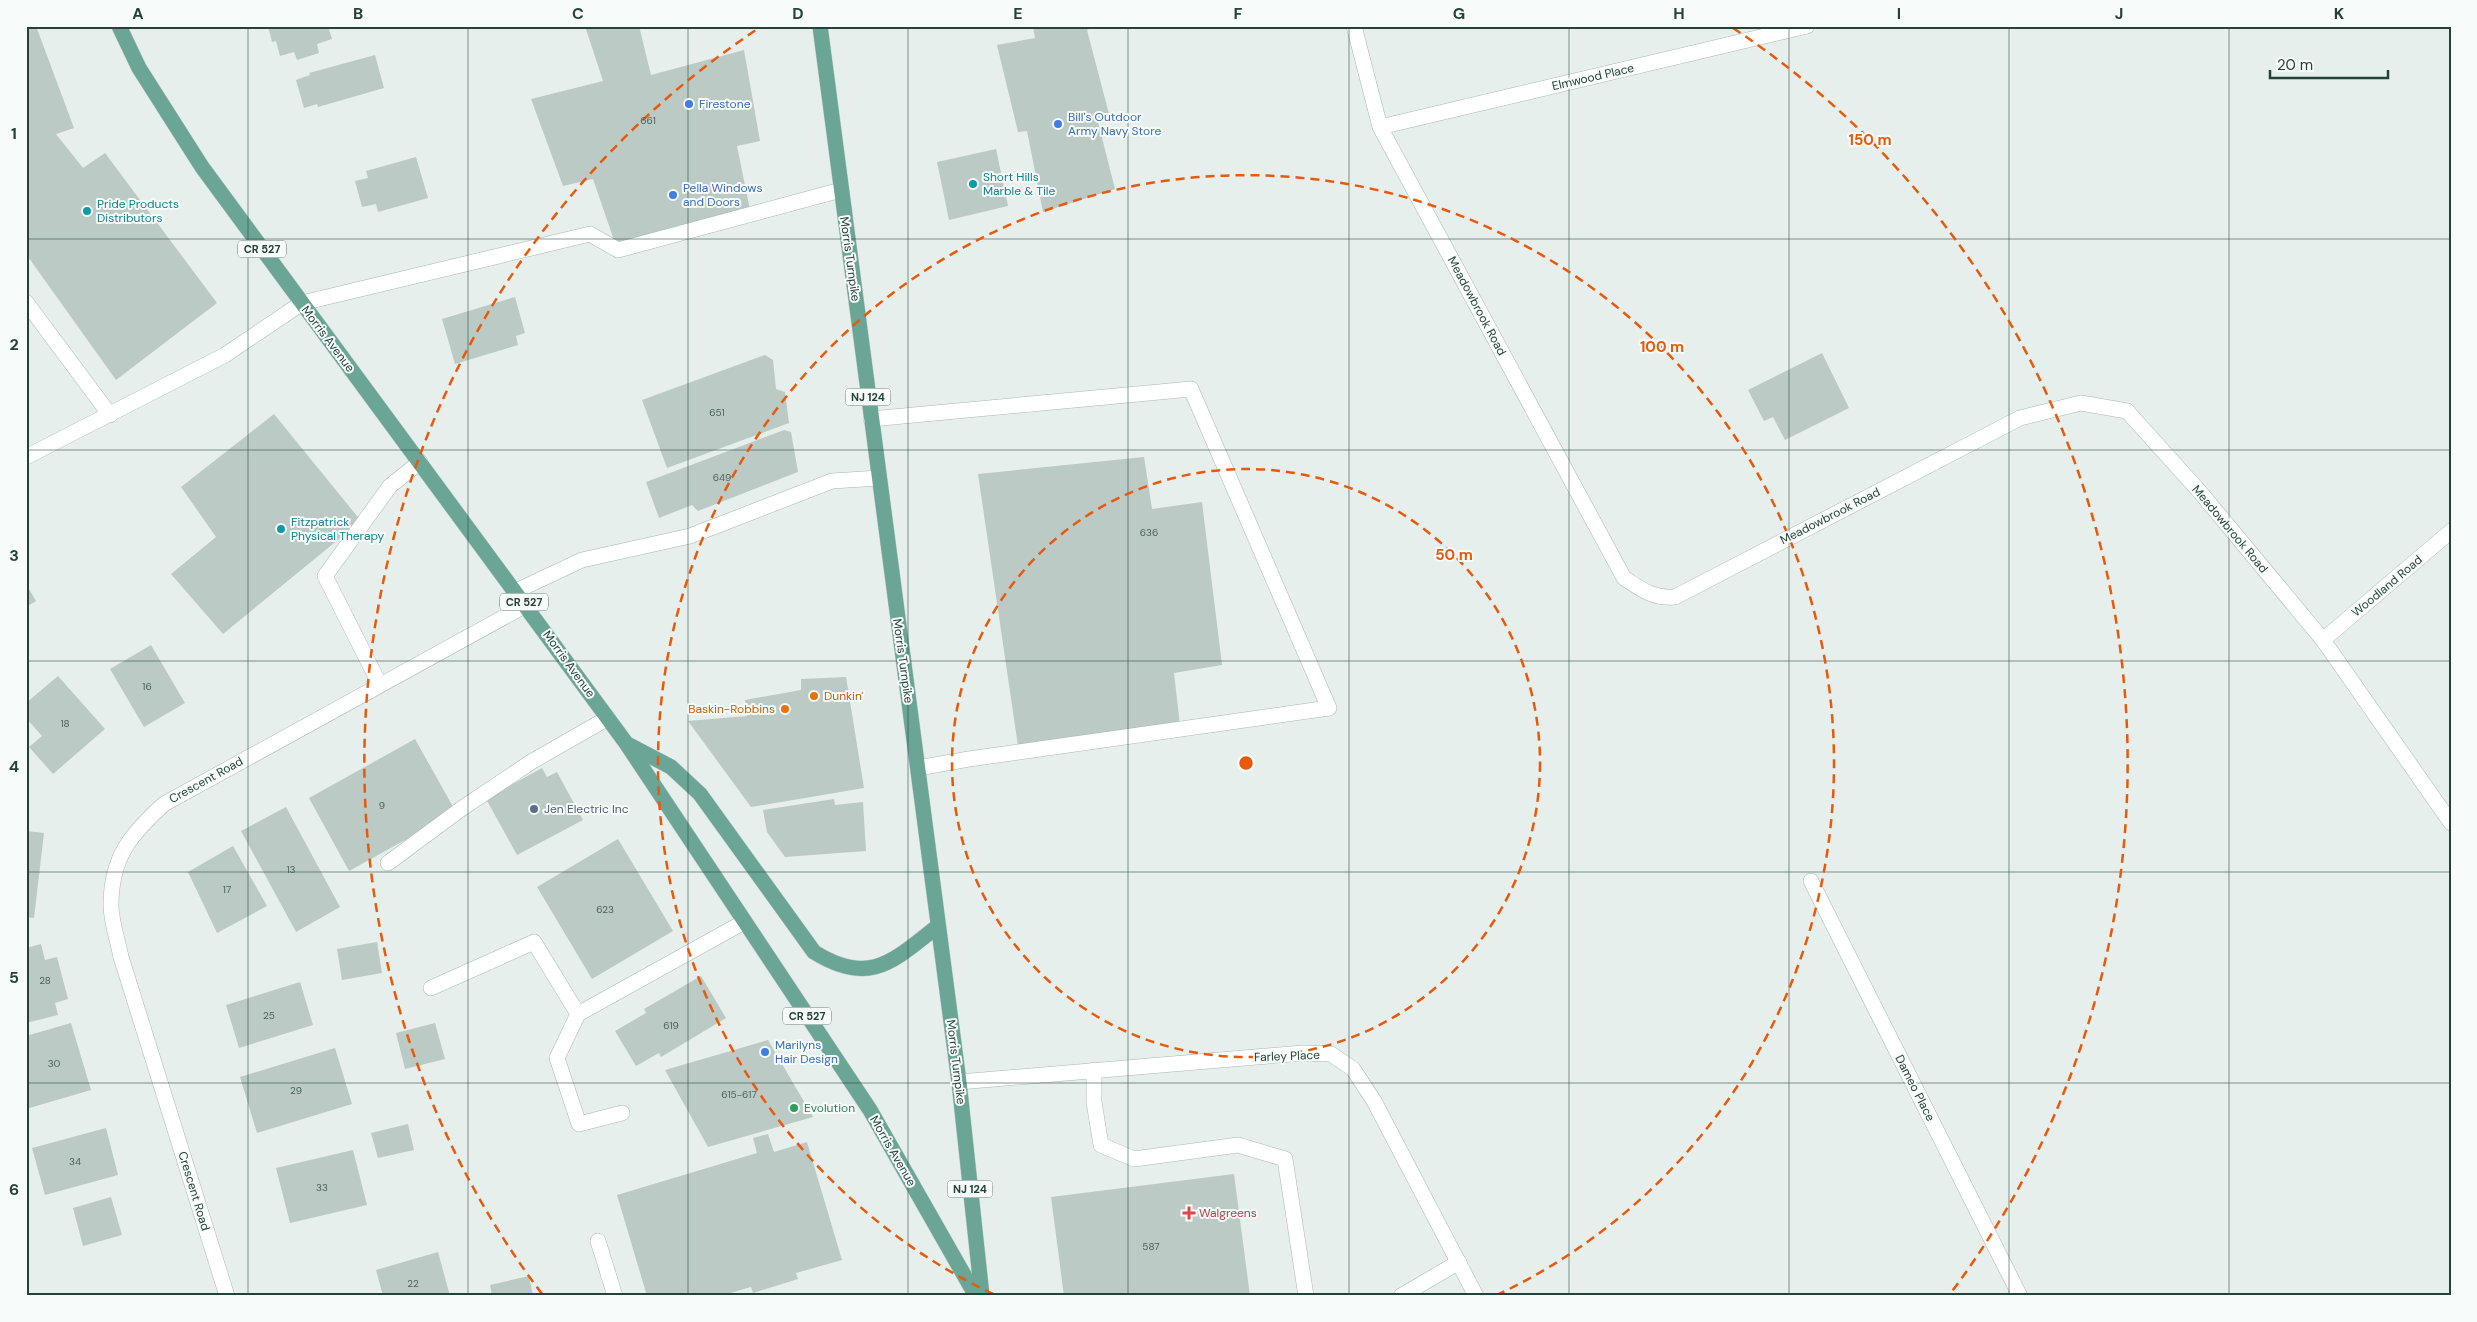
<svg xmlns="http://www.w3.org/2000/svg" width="2477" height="1322" font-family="'DM Sans',sans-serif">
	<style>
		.building { fill: #bbcac4 }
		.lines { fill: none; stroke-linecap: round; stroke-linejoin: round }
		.service-casing { stroke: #a8b8b2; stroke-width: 16 }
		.minor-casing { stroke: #a8b8b2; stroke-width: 16 }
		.primary-casing { stroke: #c2cac8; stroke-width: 16 }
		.service { stroke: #fff; stroke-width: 15 }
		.minor { stroke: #fff; stroke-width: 15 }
		.primary { stroke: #6aa596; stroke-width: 15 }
		.grid { fill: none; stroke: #24423a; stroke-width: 1; stroke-opacity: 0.55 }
		.ring { fill: none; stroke: #e8590c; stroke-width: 2.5; stroke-dasharray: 9 6 }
		.shop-dot { fill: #3f7fe0; stroke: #f7fbf9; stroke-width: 2 }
		.culture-dot { fill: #0f9aa8; stroke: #f7fbf9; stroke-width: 2 }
		.food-dot { fill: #e8710a; stroke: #f7fbf9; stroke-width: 2 }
		.service-dot { fill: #5c6f8a; stroke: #f7fbf9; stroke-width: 2 }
		.leisure-dot { fill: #2e9e5b; stroke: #f7fbf9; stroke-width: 2 }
		.health-dot { fill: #e0444e; stroke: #f7fbf9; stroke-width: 2 }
		.labels { text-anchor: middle; stroke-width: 4; stroke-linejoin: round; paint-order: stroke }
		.number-label { font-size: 10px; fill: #4a645c }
		.shield { fill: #f7fbf9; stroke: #637a73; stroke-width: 1 }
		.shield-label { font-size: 11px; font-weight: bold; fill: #24423a }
		.street-label { font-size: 12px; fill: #24423a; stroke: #f7fbf9 }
		.shop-label { font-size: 12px; fill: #366cbe; stroke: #f7fbf9; text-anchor: start }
		.culture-label { font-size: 12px; fill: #0d838f; stroke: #f7fbf9; text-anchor: start }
		.food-label { font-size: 12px; fill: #c56008; stroke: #f7fbf9; text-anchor: start }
		.service-label { font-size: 12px; fill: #4e5e75; stroke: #f7fbf9; text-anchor: start }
		.leisure-label { font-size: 12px; fill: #27864d; stroke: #f7fbf9; text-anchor: start }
		.health-label { font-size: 12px; fill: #be3a42; stroke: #f7fbf9; text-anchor: start }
		.centre { fill: #e8590c; stroke: #f7fbf9; stroke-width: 2.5 }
		.ring-label { font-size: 15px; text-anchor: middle; font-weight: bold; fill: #e8590c; stroke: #f7fbf9; stroke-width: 4; stroke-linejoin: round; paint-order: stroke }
		.neatline { fill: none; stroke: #24423a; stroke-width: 2 }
		.grid-label { font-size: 16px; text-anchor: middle; font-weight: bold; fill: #24423a }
	</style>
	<rect width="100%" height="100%" fill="#e6efeb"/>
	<!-- building -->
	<path class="building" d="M26,26H36L74,128L56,134L83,168L105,153L217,303L116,380L26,254Z
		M268,26H328L332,39L317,44L319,53L297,60L294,52L280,56L276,41L272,42Z
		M585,26H639L651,75L744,50L760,141L737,146L750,210L616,246L593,179L563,186L531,99L603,81Z
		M1033,26H1096L1087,30L1109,114L1097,118L1115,189L1043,212L1027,131L1018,132L997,45L1035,38Z
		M375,55L384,88L318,107L317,104L304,108L296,80L310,75L309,73Z
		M996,149L1008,206L949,220L937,162Z
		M416,157L428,198L378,212L376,204L362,207L355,181L368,178L366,171Z
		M515,297L525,333L516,336L518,345L455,364L442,319Z
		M1822,353L1849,408L1785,440L1773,417L1764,421L1748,390Z
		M765,355L773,360L776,389L785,392L789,423L667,468L642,400Z
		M274,414L361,521L223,634L171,574L216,537L181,487Z
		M784,430L791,432L798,472L698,511L692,505L659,518L646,482Z
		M1144,457L1152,509L1202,502L1222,665L1174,673L1180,725L1018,746L978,474Z
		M26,584L36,601L26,607Z
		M151,645L185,703L144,727L110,669Z
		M58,676L105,729L53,774L29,747L42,736L26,718V703Z
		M846,677L864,788L751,807L688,721L747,716L745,700L801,690V679Z
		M415,739L456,812L349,871L309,798Z
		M542,768L547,777L557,772L583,820L517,855L486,799Z
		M834,799L835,805L863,802L866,851L785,857L767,832L763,810Z
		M286,807L340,907L296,932L241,831Z
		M26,831L44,833L34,918L26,917Z
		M618,839L673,931L592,979L537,887Z
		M233,846L267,906L217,933L188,872Z
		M377,942L382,973L342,980L337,949Z
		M41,944L45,960L57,957L68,999L55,1003L58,1015L26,1023V948Z
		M701,976L726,1018L661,1057L659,1053L636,1066L615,1031L646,1013L644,1009Z
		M300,982L313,1025L239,1048L226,1005Z
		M71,1023L91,1090L26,1109V1036Z
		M435,1023L445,1059L405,1069L396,1033Z
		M768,1040L813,1117L708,1147L665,1070Z
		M335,1048L352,1104L257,1133L240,1077Z
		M408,1124L414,1150L378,1158L371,1133Z
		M106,1128L118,1175L45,1195L32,1148Z
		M768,1134L774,1152L807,1142L842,1260L796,1273L798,1279L753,1293L751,1287L720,1296H647L617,1195L757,1153L753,1138Z
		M353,1150L367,1205L290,1223L276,1168Z
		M1234,1174L1250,1296H1064L1051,1197Z
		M111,1197L122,1235L83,1246L73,1208Z
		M438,1252L450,1296H383L376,1270Z
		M529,1276L533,1296H492L490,1285Z"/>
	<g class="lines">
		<defs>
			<path id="service" d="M26,302L110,415
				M871,419L1191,389L1329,708L969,759L918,768
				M26,457L225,355L302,303L590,234L618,250L841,190
				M516,591L582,560L690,536L832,481L879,478
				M380,685L325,576L390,486L420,462
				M388,863L461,809L531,762L608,718
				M431,988L534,942L578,1014L744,922
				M578,1014L557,1058L579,1124L622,1113
				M1094,1070V1102L1101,1145L1134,1159L1238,1145L1285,1159L1306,1296
				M598,1241L615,1296
				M1401,1296L1459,1262"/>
			<path id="minor" d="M1354,26L1380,127L1624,578C1641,589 1653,599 1675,597L2020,418L2081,403L2127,411L2200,492L2323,640L2451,823
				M1380,127L1807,26
				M2323,640L2451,531
				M1811,881L2020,1296
				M959,1082L1303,1053L1331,1054L1353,1069L1374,1101L1476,1296
				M227,1296L121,957C118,941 111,922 111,905C111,857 131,834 164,804L526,605"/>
			<path id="primary" d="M119,26L139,68L202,167L626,743L870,1110L976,1296
				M820,26L959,1082L982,1296
				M629,745L671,767L700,794L814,952C870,987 893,961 938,926"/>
		</defs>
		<!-- service casing -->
		<use href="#service" class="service-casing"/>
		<!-- minor casing -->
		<use href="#minor" class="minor-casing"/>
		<!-- primary casing -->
		<use href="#primary" class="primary-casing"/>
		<!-- service -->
		<use href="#service" class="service"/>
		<!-- minor -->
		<use href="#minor" class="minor"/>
		<!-- primary -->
		<use href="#primary" class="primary"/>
	</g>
	<!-- grid -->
	<path class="grid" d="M248,26V1296M468,26V1296M688,26V1296M908,26V1296M1128,26V1296M1349,26V1296M1569,26V1296M1789,26V1296M2009,26V1296M2229,26V1296M26,239H2451M26,450H2451M26,661H2451M26,872H2451M26,1083H2451"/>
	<!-- distance rings -->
	<g class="ring">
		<circle cx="1246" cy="763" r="294"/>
		<path d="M993 1294A588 588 0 1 1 1499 1294"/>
		<path d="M542 1294A882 882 0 0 1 759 28M1733 28A882 882 0 0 1 1950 1294"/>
	</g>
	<!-- markers -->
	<g class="shop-dot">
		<circle cx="689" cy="104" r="5"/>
		<circle cx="1058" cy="124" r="5"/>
		<circle cx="673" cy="195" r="5"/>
		<circle cx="765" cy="1052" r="5"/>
	</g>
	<g class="culture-dot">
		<circle cx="973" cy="184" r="5"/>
		<circle cx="87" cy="211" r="5"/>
		<circle cx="281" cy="529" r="5"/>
	</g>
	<g class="food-dot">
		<circle cx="814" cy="696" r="5"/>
		<circle cx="785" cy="709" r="5"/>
	</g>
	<circle class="service-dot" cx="534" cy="809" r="5"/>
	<circle class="leisure-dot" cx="794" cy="1108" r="5"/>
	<path class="health-dot" d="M1186.5 1205.5h5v5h5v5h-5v5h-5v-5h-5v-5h5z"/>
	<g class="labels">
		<!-- number labels -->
		<g class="number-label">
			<text x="648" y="124">661</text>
			<text x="717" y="416">651</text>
			<text x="722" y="481">649</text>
			<text x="1149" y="536">636</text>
			<text x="147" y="690">16</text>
			<text x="65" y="727">18</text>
			<text x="382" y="809">9</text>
			<text x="291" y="873">13</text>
			<text x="227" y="893">17</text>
			<text x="605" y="913">623</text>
			<text x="45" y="984">28</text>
			<text x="269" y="1019">25</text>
			<text x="671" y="1029">619</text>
			<text x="54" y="1067">30</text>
			<text x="296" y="1094">29</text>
			<text x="739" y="1098">615-617</text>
			<text x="75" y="1165">34</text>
			<text x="322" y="1191">33</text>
			<text x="1151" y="1250">587</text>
			<text x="413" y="1287">22</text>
		</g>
		<!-- shield labels -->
		<g class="shield">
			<rect x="238" y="240.5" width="48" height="17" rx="4"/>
			<rect x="845.5" y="388.5" width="45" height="17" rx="4"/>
			<rect x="500" y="593.5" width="48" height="17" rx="4"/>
			<rect x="783" y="1007.5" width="48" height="17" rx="4"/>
			<rect x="947.5" y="1180.5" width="45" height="17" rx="4"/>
		</g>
		<g class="shield-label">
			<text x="262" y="253">CR 527</text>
			<text x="868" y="401">NJ 124</text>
			<text x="524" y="606">CR 527</text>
			<text x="807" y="1020">CR 527</text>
			<text x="970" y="1193">NJ 124</text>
		</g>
		<!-- street labels -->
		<g class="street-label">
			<text transform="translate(1593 77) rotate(-13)" y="4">Elmwood Place</text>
			<text transform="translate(850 259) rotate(82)" y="4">Morris Turnpike</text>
			<text transform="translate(1477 306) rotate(62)" y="4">Meadowbrook Road</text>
			<text transform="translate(328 339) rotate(53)" y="4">Morris Avenue</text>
			<text transform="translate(1830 516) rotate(-27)" y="4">Meadowbrook Road</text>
			<text transform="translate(2230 529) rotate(50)" y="4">Meadowbrook Road</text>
			<text transform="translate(2387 586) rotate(-40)" y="4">Woodland Road</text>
			<text transform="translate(903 661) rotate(82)" y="4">Morris Turnpike</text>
			<text transform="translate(569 664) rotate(54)" y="4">Morris Avenue</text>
			<text transform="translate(206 780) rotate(-29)" y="4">Crescent Road</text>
			<text transform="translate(1287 1056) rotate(-2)" y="4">Farley Place</text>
			<text transform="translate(956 1062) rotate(83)" y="4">Morris Turnpike</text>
			<text transform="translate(1915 1088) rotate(63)" y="4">Dameo Place</text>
			<text transform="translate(893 1151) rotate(60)" y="4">Morris Avenue</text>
			<text transform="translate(194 1191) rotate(73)" y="4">Crescent Road</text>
		</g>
		<!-- shop labels -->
		<g class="shop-label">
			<text x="699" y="108">Firestone</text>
			<text x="1068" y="121">Bill's Outdoor<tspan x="1068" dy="14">Army Navy Store</tspan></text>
			<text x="683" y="192">Pella Windows<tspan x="683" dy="14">and Doors</tspan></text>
			<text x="775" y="1049">Marilyns<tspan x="775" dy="14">Hair Design</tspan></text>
		</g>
		<!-- culture labels -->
		<g class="culture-label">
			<text x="983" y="181">Short Hills<tspan x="983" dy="14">Marble &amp; Tile</tspan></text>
			<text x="97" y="208">Pride Products<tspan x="97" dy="14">Distributors</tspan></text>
			<text x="291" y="526">Fitzpatrick<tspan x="291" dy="14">Physical Therapy</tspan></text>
		</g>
		<!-- food labels -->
		<g class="food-label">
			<text x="824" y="700">Dunkin'</text>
			<text x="775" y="713" text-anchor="end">Baskin-Robbins</text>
		</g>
		<!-- service labels -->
		<g class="service-label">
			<text x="544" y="813">Jen Electric Inc</text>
		</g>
		<!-- leisure labels -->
		<g class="leisure-label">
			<text x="804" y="1112">Evolution</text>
		</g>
		<!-- health labels -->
		<g class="health-label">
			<text x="1199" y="1217">Walgreens</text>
		</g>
	</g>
	<circle cx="1246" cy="763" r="8" class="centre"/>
	<g class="ring-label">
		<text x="1870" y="145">150 m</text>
		<text x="1662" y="352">100 m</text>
		<text x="1454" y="560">50 m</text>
	</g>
	<!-- border -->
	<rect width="2477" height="1322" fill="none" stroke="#f7fbf9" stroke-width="55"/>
	<!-- scale -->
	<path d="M2270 70v8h118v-8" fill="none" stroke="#24423a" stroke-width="2.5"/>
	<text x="2277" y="70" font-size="15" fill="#24423a" stroke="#f7fbf9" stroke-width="4" paint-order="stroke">20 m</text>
	<rect x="28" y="28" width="2422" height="1266" class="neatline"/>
	<g class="grid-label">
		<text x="138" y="19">A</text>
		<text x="358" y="19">B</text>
		<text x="578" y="19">C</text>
		<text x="798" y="19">D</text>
		<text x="1018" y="19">E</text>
		<text x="1238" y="19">F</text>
		<text x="1459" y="19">G</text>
		<text x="1679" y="19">H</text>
		<text x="1899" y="19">I</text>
		<text x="2119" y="19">J</text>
		<text x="2339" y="19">K</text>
		<text x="14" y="139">1</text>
		<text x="14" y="350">2</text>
		<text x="14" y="561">3</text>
		<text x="14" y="772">4</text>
		<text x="14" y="983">5</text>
		<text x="14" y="1195">6</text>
	</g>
</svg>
